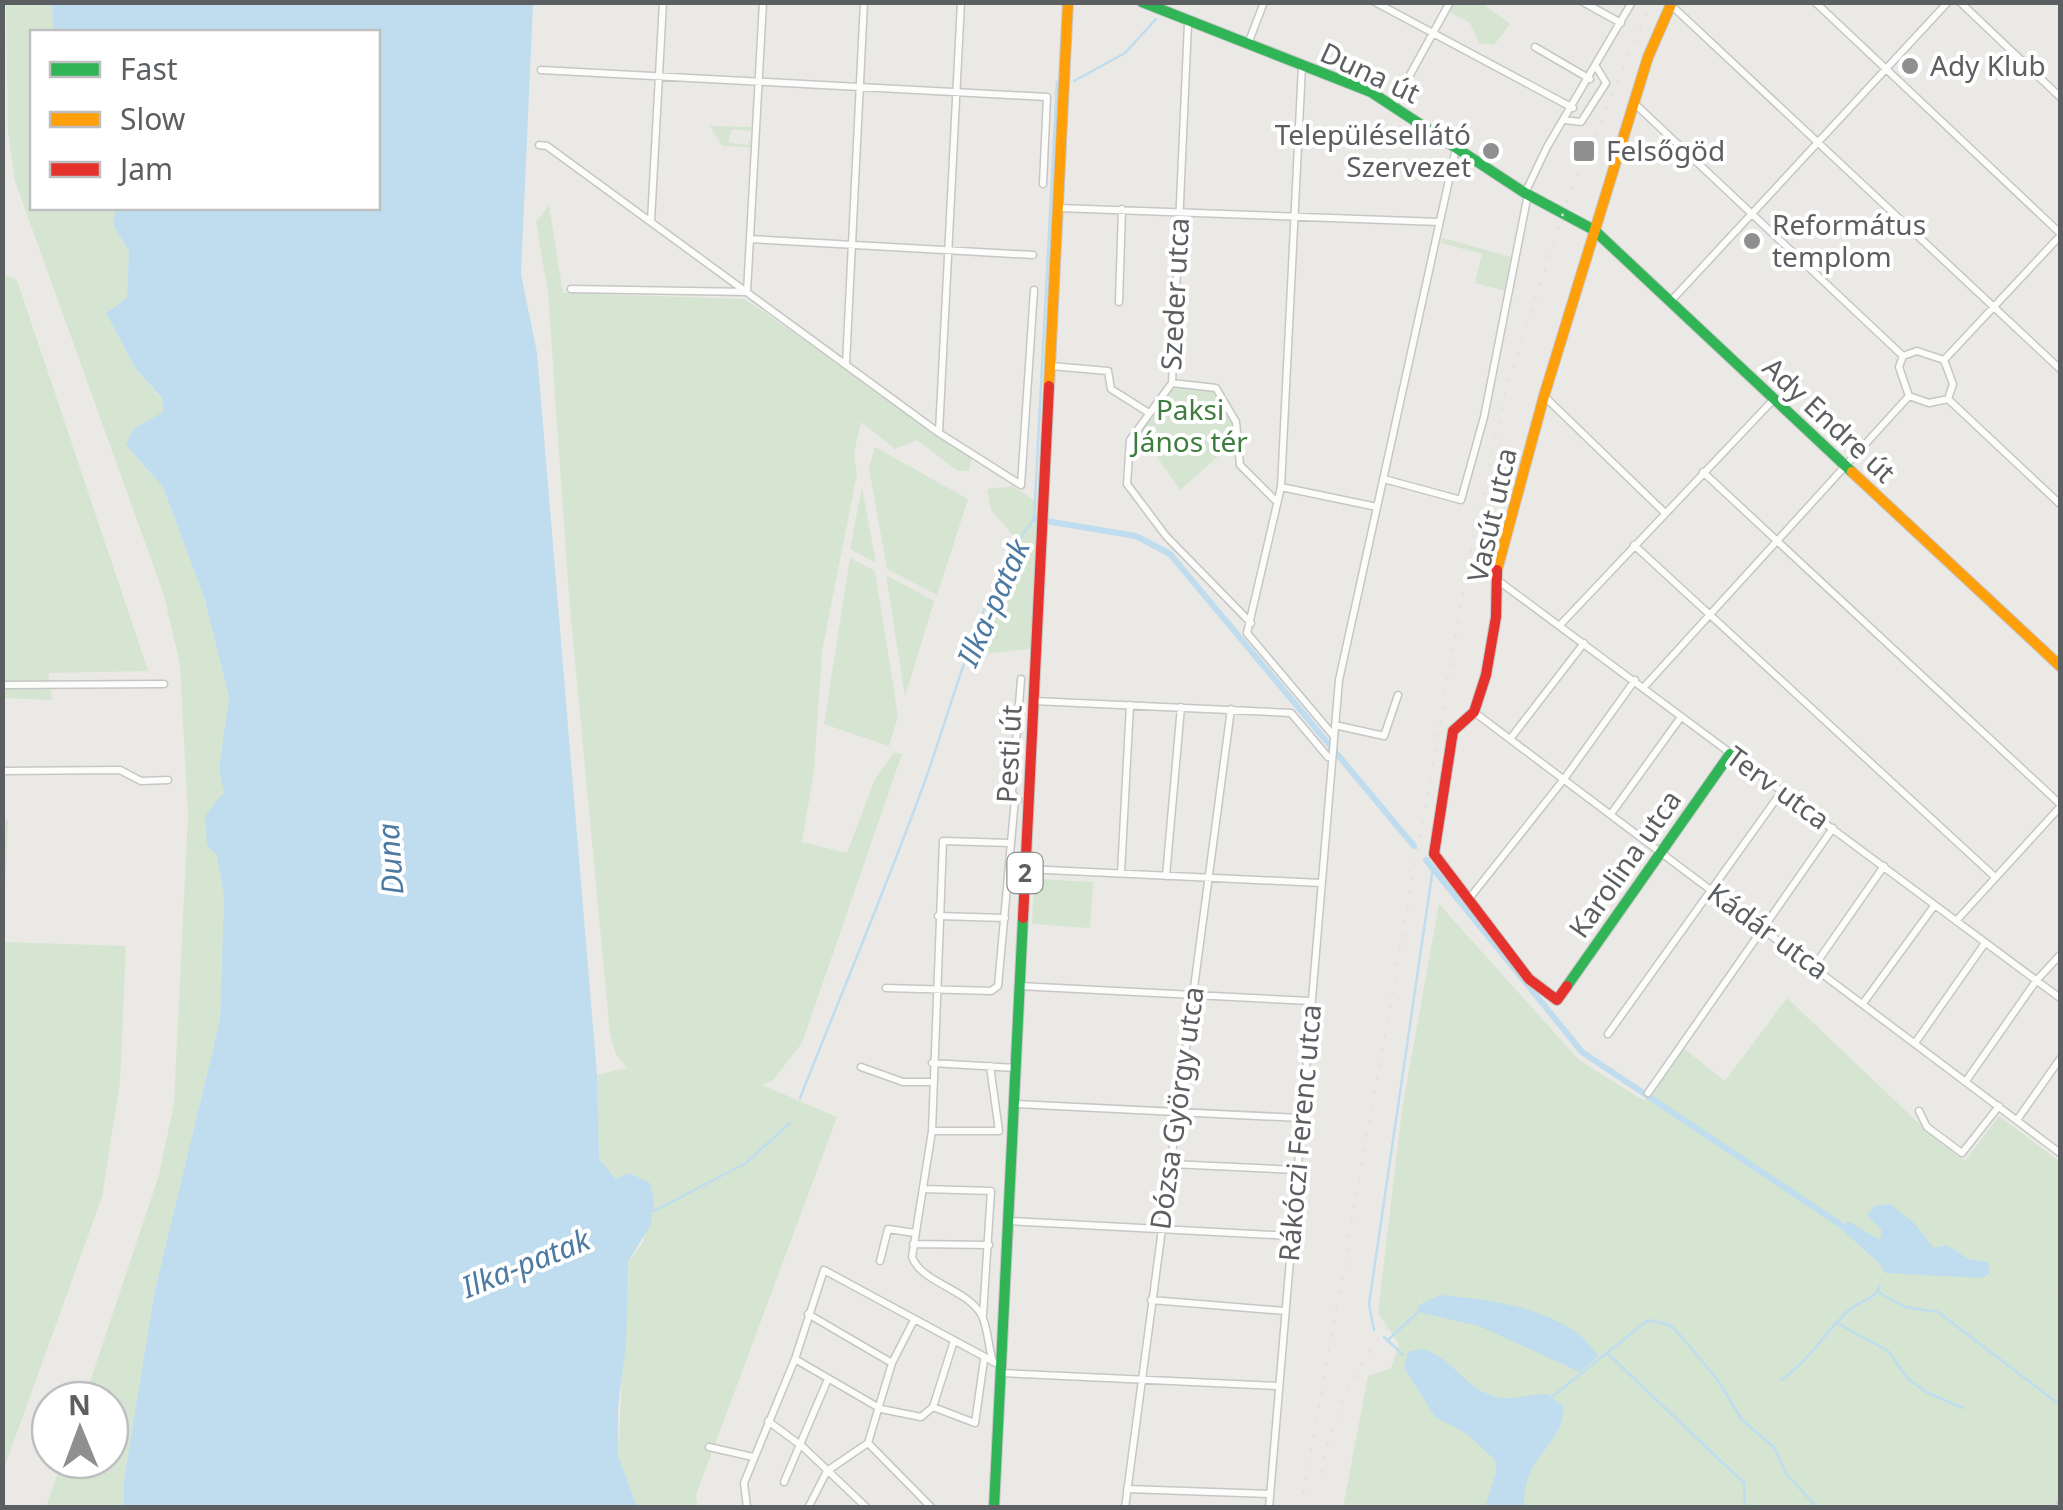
<svg xmlns="http://www.w3.org/2000/svg" width="2063" height="1510" font-family="'Noto Sans',sans-serif">
	<style>
		.green { fill: #d5e5d2 }
		.water { fill: #bfddef }
		.lines { fill: none; stroke-linecap: round; stroke-linejoin: round }
		.stream { stroke: #bfddef; stroke-width: 2.5 }
		.canal { stroke: #bfddef; stroke-width: 6 }
		.street-casing { stroke: #c6c6c6; stroke-width: 9 }
		.fast-casing { stroke: #c6c6c6; stroke-width: 12 }
		.slow-casing { stroke: #c6c6c6; stroke-width: 12 }
		.jam-casing { stroke: #c6c6c6; stroke-width: 12 }
		.street { stroke: #fcfcfb; stroke-width: 6 }
		.fast { stroke: #30b455; stroke-width: 10 }
		.slow { stroke: #ff9f0a; stroke-width: 10 }
		.jam { stroke: #e5322d; stroke-width: 10 }
		.rail { stroke: #e2e1e1; stroke-width: 2.5; stroke-dasharray: 2.5 12; stroke-linecap: butt }
		.poi-dot { fill: #8e8f90; stroke: #fff; stroke-width: 4 }
		.labels { text-anchor: middle; stroke-width: 8; stroke-linejoin: round; paint-order: stroke }
		.shield { fill: #fff; stroke: #8d8f91; stroke-width: 2.5 }
		.shield-label { font-size: 25px; font-weight: bold; fill: #5c5f62 }
		.poi-label { font-size: 28px; fill: #5c5f62; stroke: #fff; text-anchor: start }
		.street-label { font-size: 28px; fill: #5c5f62; stroke: #fff }
		.park-label { font-size: 28px; fill: #3f7d3f; stroke: #fff }
		.water-label { font-size: 30px; font-style: italic; fill: #4c7aa3; stroke: #fff }
	</style>
	<rect width="100%" height="100%" fill="#eae9e5"/>
	<!-- green -->
	<path class="green" d="M6,3H52L53,32H32V208H116L113,225L129,251L127,298L106,313L136,369L162,399L163,413L133,429L126,445L163,487L205,600L229,697L219,769L224,792L213,810L224,895L220,1020L155,1290L124,1479V1507H46L62,1460H110V1400H84L159,1175L174,1103L188,816L180,665L164,595L15,181L8,133Z
		M1455,3H1482L1510,24L1494,45L1479,43L1470,23L1450,12Z
		M710,126L751,127V131L732,129L728,142L747,145L750,140V147L722,146Z
		M549,205L563,293L745,299L972,457L969,471H958L917,440L895,449L861,422L854,453L857,474L822,651L814,771L802,842L847,853L875,779L894,753L902,754L802,1043L774,1079L762,1085L837,1117L696,1495L698,1507H637L618,1455L628,1262L644,1241L630,1173L616,1179L599,1159L597,1075L627,1068L616,1054L610,1034L569,597L548,293L536,222Z
		M1442,238L1512,257L1505,291L1475,283L1482,254L1441,243Z
		M2,274L17,280L148,671L48,673L52,700L3,698Z
		M1172,383L1216,388L1236,422V447L1224,451L1180,490L1155,454L1142,449L1138,428Z
		M875,447L968,499L937,595L887,569L869,468Z
		M1013,486L1042,506L1034,648L975,655L1014,536L991,510L987,489Z
		M862,487L876,563L850,549Z
		M850,558L875,571L898,716L889,746L824,724Z
		M886,575L934,601L905,697Z
		M3,818L8,820L3,942L126,946L120,1082L102,1197L3,1471Z
		M1034,879L1093,882L1090,928L1032,924Z
		M1439,904L1579,1060L1644,1101L1683,1048L1725,1081L1787,998L1930,1134L1965,1161L1999,1116L2060,1162L2059,1507L1343,1508L1368,1376L1391,1368L1399,1344L1378,1313L1402,1110Z"/>
	<!-- water -->
	<path class="water" d="M52,3H533L521,274L537,353L597,1075L599,1159L616,1179L629,1173L650,1183L654,1200L651,1224L628,1262L626,1345L618,1407V1455L637,1507H124V1479L155,1290L220,1020L224,895L217,855L207,845L205,816L224,792L219,769L229,697L205,600L163,487L126,445L133,429L163,412L162,398L136,369L106,313L127,298L129,251L113,225L116,208H378V32H53Z
		M1890,1204L1913,1222L1934,1248L1947,1245L1968,1259L1988,1262L1990,1273L1982,1278L1885,1273L1879,1263L1841,1229L1848,1221L1880,1240L1882,1231L1867,1215L1875,1206Z
		M1440,1295C1491,1300 1568,1308 1598,1356L1580,1372L1479,1326L1418,1312L1419,1305Z
		M1422,1349C1451,1356 1464,1387 1493,1396C1510,1402 1531,1393 1548,1394L1563,1406C1566,1444 1522,1454 1524,1507H1485L1496,1472L1495,1460L1467,1434L1435,1417L1404,1367L1408,1352Z"/>
	<g class="lines">
		<!-- stream -->
		<path class="stream" d="M1163,4V2
			M1074,81L1125,53L1156,19
			M800,1098C842,992 887,886 926,778C955,697 981,587 1034,519L1057,82
			M654,1211L746,1163L790,1123
			M1878,1292L1905,1307L1938,1312L2060,1405
			M1837,1323L1888,1351L1908,1379L1928,1393L1963,1408
			M1374,1330L1369,1304L1433,868
			M1384,1337L1403,1355
			M1387,1341L1418,1312
			M1607,1353L1744,1483L1745,1508
			M1781,1380C1809,1361 1825,1332 1849,1310C1860,1300 1874,1301 1880,1286
			M1553,1396L1648,1320L1670,1325L1680,1335L1717,1379L1742,1420L1774,1447L1786,1474L1818,1508"/>
		<!-- canal -->
		<path class="canal" d="M1034,519L1136,536L1170,554L1414,846
			M1426,860L1582,1052L1841,1225"/>
		<defs>
			<path id="street" d="M1375,2L1573,108
				M1583,2L1621,23
				M1815,2L2060,233
				M1960,2L2060,97
				M1671,5L2060,369
				M1188,23L1172,383L1130,440L1127,484L1166,536L1251,623
				M1248,44L1264,2
				M1535,47L1590,79
				M1302,66L1281,487L1247,633L1333,735
				M541,70L1047,97L1043,184
				M1634,103L1903,356
				M1394,104L1450,2
				M1565,120L1581,122L1606,83L1597,68
				M539,145L547,146L939,433L1021,485L1034,290
				M1525,193L1547,147L1632,2
				M1059,208L1439,222
				M651,221L663,2
				M750,239L1033,255
				M571,289L747,292L763,2
				M1119,302L1122,209
				M1670,302L1948,2
				M1917,351L1944,360L1953,384L1948,399L1929,403L1909,396L1899,367L1903,356Z
				M1944,360L2060,236
				M846,364L864,2
				M1051,366L1108,371L1111,389L1149,413
				M1172,383L1216,388L1236,422L1240,465L1277,502
				M1544,396L1665,513
				M1948,399L2060,504
				M939,432L961,2
				M1703,472L2060,804
				M1384,479L1461,500L1484,417L1528,194
				M1281,487L1377,507
				M1634,545L1995,877
				M1496,579L2060,998
				M1561,624L1774,399
				M2,685L164,684
				M1644,687L1909,396
				M1034,701L1291,713L1328,757
				M1474,712L2060,1153
				M1335,725L1384,736L1398,695
				M1510,739L1584,643
				M2,771L120,770L141,781L168,780
				M1018,800L1012,793L1021,679
				M1611,814L1681,717
				M1026,869L1321,883
				M1121,873L1130,705
				M1166,876L1181,707
				M1468,900L1564,779L1635,680
				M938,916L1005,918
				M1956,921L2060,807
				M1815,965L1884,866
				M1019,986L1310,1001
				M886,988L991,991L998,986L1015,799
				M1864,1002L1934,906
				M1608,1034L1782,791
				M1915,1043L1985,943
				M932,1063L1016,1068
				M861,1067L903,1082H931
				M1966,1081L2036,981L2060,955
				M1648,1093L1833,828
				M1014,1104L1300,1118
				M1919,1111L1927,1127L1962,1153L1999,1106
				M2017,1120L2060,1059
				M932,1131H999L990,1066
				M1171,1164L1296,1170
				M924,1189L991,1191L983,1315
				M1009,1221L1292,1236
				M913,1244L989,1245
				M880,1261L888,1229L915,1233
				M1151,1300L1285,1311
				M808,1314L892,1363
				M795,1359L881,1409L921,1417L933,1407L953,1344
				M993,1362C988,1347 988,1326 981,1314C965,1288 922,1283 912,1257L932,1131L943,841L1010,843
				M1001,1373L1278,1386
				M933,1407L975,1423L984,1360
				M768,1421L803,1447L867,1508
				M868,1443L932,1508
				M709,1447L753,1457
				M784,1482L828,1379
				M1127,1489L1270,1494
				M747,1508L744,1483L795,1359L824,1270L996,1363
				M808,1508L827,1471L868,1443L892,1363L914,1320
				M1125,1508L1231,709
				M1269,1508L1339,680L1456,148
				M2059,1508L2060,1505"/>
			<path id="fast" d="M1142,2L1371,92L1525,193L1594,230L1852,472
				M1567,986L1730,754
				M994,1508L1023,918"/>
			<path id="slow" d="M1049,386L1068,2
				M1852,472L2060,666
				M1497,570L1544,396L1648,57L1672,2"/>
			<path id="jam" d="M1497,570L1496,617L1486,675L1474,712L1453,731L1434,854L1529,979L1557,1000L1567,986
				M1023,918L1049,386"/>
		</defs>
		<!-- street casing -->
		<use href="#street" class="street-casing"/>
		<!-- fast casing -->
		<use href="#fast" class="fast-casing"/>
		<!-- slow casing -->
		<use href="#slow" class="slow-casing"/>
		<!-- jam casing -->
		<use href="#jam" class="jam-casing"/>
		<!-- street -->
		<use href="#street" class="street"/>
		<!-- fast -->
		<use href="#fast" class="fast"/>
		<!-- slow -->
		<use href="#slow" class="slow"/>
		<!-- jam -->
		<use href="#jam" class="jam"/>
		<!-- rail -->
		<path class="rail" d="M1321,1473C1340,1369 1407,1266 1524,1265L2060,1291
			M1301,1508L1469,559L1506,390L1568,198L1651,2"/>
	</g>
	<!-- markers -->
	<g class="poi-dot">
		<circle cx="1910" cy="66" r="10"/>
		<circle cx="1491" cy="151" r="10"/>
		<rect x="1572" y="139" width="24" height="24" rx="5"/>
		<circle cx="1752" cy="241" r="10"/>
	</g>
	<g class="labels">
		<!-- shield labels -->
		<rect class="shield" x="1007.5" y="853" width="35" height="40" rx="8"/>
		<g class="shield-label">
			<text x="1025" y="882">2</text>
		</g>
		<!-- poi labels -->
		<g class="poi-label">
			<text x="1930" y="76">Ady Klub</text>
			<text x="1471" y="145" text-anchor="end">Településellátó<tspan x="1471" dy="32">Szervezet</tspan></text>
			<text x="1606" y="161">Felsőgöd</text>
			<text x="1772" y="235">Református<tspan x="1772" dy="32">templom</tspan></text>
		</g>
		<!-- street labels -->
		<g class="street-label">
			<text transform="translate(1370 73) rotate(25)" y="10">Duna út</text>
			<text transform="translate(1175 294) rotate(-87)" y="10">Szeder utca</text>
			<text transform="translate(1829 420) rotate(43)" y="10">Ady Endre út</text>
			<text transform="translate(1492 515) rotate(-77)" y="10">Vasút utca</text>
			<text transform="translate(1009 754) rotate(-87)" y="10">Pesti út</text>
			<text transform="translate(1778 788) rotate(36)" y="10">Terv utca</text>
			<text transform="translate(1625 864) rotate(-55)" y="10">Karolina utca</text>
			<text transform="translate(1768 931) rotate(36)" y="10">Kádár utca</text>
			<text transform="translate(1177 1108) rotate(-82)" y="10">Dózsa György utca</text>
			<text transform="translate(1300 1133) rotate(-85)" y="10">Rákóczi Ferenc utca</text>
		</g>
		<!-- park labels -->
		<g class="park-label">
			<text x="1190" y="420">Paksi<tspan x="1190" dy="32">János tér</tspan></text>
		</g>
		<!-- water labels -->
		<g class="water-label">
			<text transform="translate(994 603) rotate(-66)" y="10">Ilka-patak</text>
			<text transform="translate(391 859) rotate(-94)" y="10">Duna</text>
			<text transform="translate(526 1264) rotate(-22)" y="10">Ilka-patak</text>
		</g>
	</g>
	<!-- border -->
	<rect width="2063" height="1510" fill="none" stroke="#5c5f62" stroke-width="10"/>
	<!-- legend -->
	<rect x="30" y="30" width="350" height="180" fill="#ffffff" stroke="#bebfc0" stroke-width="2.5"/>
	<rect x="50" y="62" width="50" height="15" fill="#30b455" stroke="#bebfc0" stroke-width="2.5"/>
	<text x="120" y="80" font-size="30" fill="#5c5f62">Fast</text>
	<rect x="50" y="112" width="50" height="15" fill="#ff9f0a" stroke="#bebfc0" stroke-width="2.5"/>
	<text x="120" y="130" font-size="30" fill="#5c5f62">Slow</text>
	<rect x="50" y="162" width="50" height="15" fill="#e5322d" stroke="#bebfc0" stroke-width="2.5"/>
	<text x="120" y="180" font-size="30" fill="#5c5f62">Jam</text>
	<!-- north arrow -->
	<g transform="translate(80 1430) rotate(359)"><circle r="48" fill="#ffffff" stroke="#bebfc0" stroke-width="2.5"/>
	<path d="M0-8L18 38L0 25L-18 38Z" fill="#8e8f90"/>
	<text y="-15" font-size="28" font-weight="bold" text-anchor="middle" fill="#5c5f62">N</text>
	</g>
</svg>
